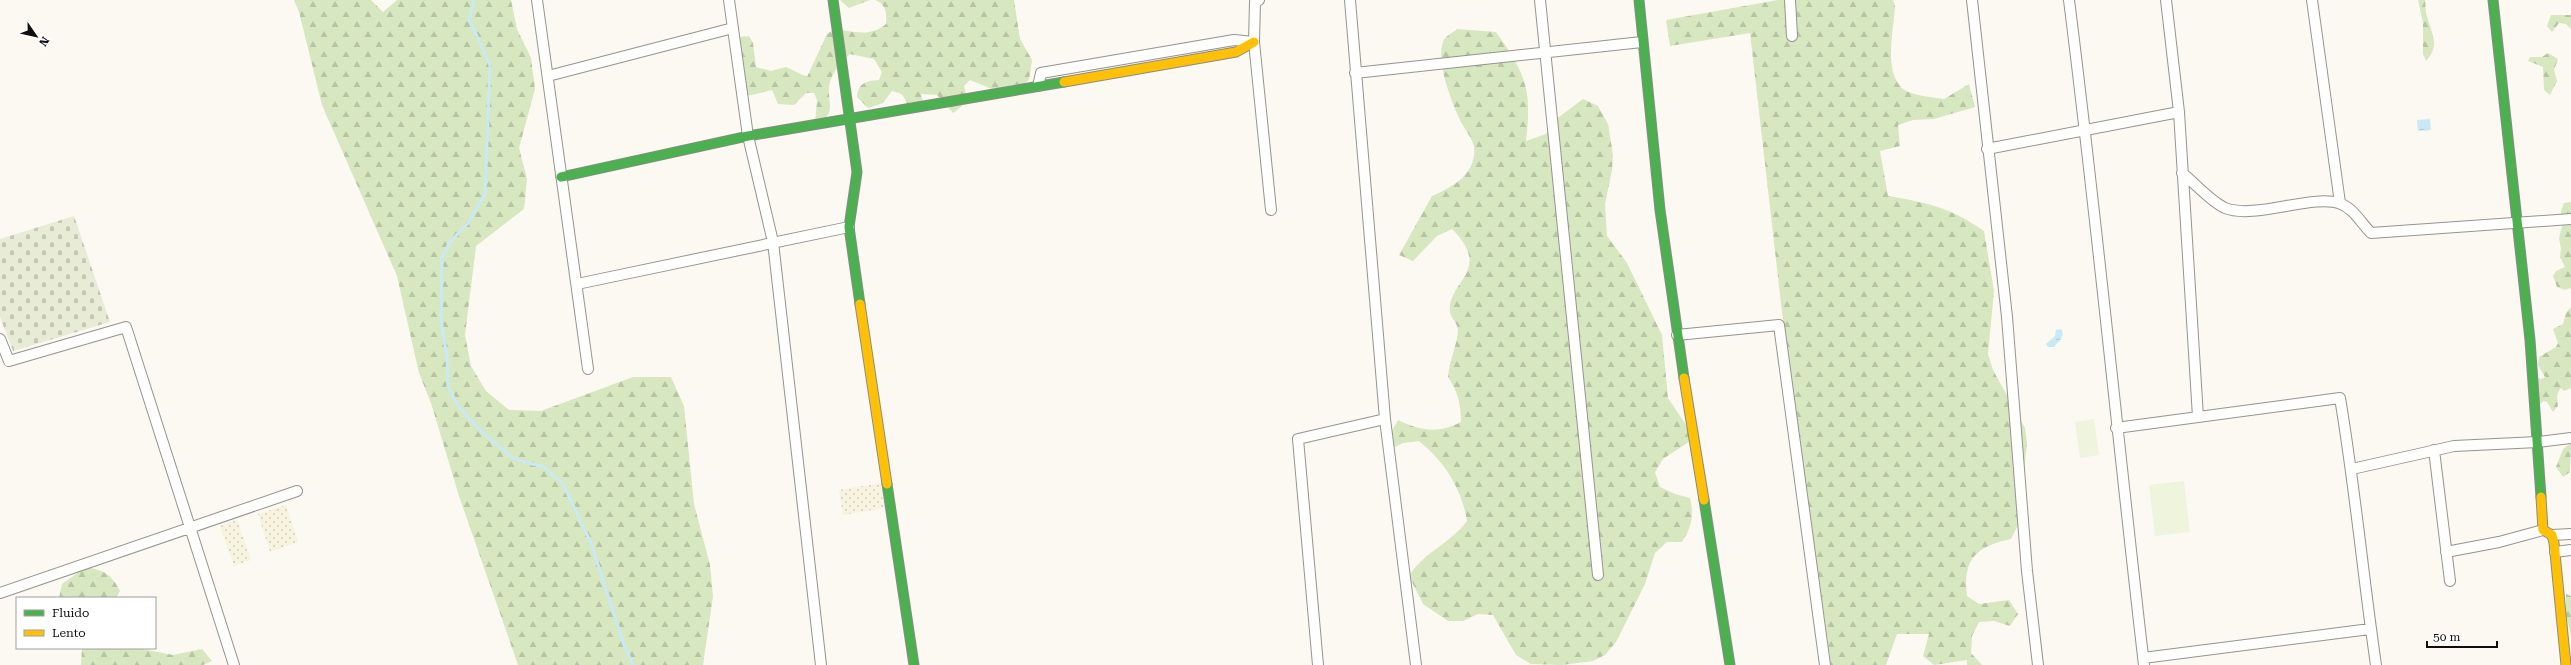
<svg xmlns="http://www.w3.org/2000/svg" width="2571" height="665" font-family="'Roboto Serif',serif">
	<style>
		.farmland { fill: url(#farmland-dots) }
		.forest { fill: url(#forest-firs) }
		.cemetery { fill: url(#cemetery-stones) }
		.pitch { fill: #eff4dc }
		.water { fill: url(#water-ripples) }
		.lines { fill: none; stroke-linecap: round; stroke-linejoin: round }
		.stream { stroke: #c9e9f4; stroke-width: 3 }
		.street-casing { stroke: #959491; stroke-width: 12 }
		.fast-casing { stroke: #8b8a87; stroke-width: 11 }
		.slow-casing { stroke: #8b8a87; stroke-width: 11 }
		.street { stroke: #fefefd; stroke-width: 10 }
		.fast { stroke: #4caf50; stroke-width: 9 }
		.slow { stroke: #ffc107; stroke-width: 9 }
	</style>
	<defs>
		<pattern id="farmland-dots" width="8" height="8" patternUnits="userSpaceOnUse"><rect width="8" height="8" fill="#f7f3df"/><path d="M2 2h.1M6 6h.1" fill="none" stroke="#d3cfbe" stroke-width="1.8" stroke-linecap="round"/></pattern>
		<pattern id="forest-firs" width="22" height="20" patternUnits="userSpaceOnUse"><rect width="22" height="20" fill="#d7e7c0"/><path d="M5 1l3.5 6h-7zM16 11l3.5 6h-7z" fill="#b7c5a4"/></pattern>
		<pattern id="cemetery-stones" width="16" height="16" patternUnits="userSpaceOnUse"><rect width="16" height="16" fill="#e8ebd6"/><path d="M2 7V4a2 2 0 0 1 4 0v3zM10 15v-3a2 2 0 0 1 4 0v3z" fill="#c6c8b6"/></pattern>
		<pattern id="water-ripples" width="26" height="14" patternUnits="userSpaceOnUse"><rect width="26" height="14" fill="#c9e9f4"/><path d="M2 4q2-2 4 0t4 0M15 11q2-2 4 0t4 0" fill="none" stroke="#abc7d0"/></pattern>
	</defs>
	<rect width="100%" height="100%" fill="#fbf9f2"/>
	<!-- farmland -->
	<path class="farmland" d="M880,483L884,508L843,515L839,490Z
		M286,505L298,542L270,552L258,514Z
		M237,519L251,560L234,566L220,526Z"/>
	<!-- forest -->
	<path class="forest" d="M294,0H371L383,12L397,0H511L517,29L531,58L535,89L519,148L527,179L524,209L476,246L465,335L471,366L486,391L509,410L541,411L633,377H671L684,406L694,504L710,565L713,596L703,665H518L459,496L431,403L419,373L397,276L322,105L299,12Z
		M840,0H870L849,8Z
		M875,0H1014L1020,39L1032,60L1029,80L1025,83L992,89L970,80L964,86C968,98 964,106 953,113L937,95L921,94L923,102L908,107C905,97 903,93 892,91L883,103L868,108L857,97C858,83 866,81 879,80L882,72L874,59L850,54C842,61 833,71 830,82C825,100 840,114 815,124L817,100L814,93H806L794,105L778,104L772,90L747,96L740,82L734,77V38L749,36L753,43L756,67L771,71L786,67L807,77L827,34L835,29C852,31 870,38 886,24C887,13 886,4 875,0Z
		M1778,0H1893L1895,6C1894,29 1884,67 1900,86C1908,96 1932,97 1944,99L1969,84L1975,107L1934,119L1913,120L1898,125L1900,146L1880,151L1888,196C1928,203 1950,207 1984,231L1994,291L1988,354L1993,370L2025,428L2027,443L2018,525L2011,539C1977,546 1962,559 1967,596L1979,604L2009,600L2018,614L2010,626L1994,621L1979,622L1972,636L1971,653L1982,665H1967V660L1934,665L1923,656L1929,634H1897L1886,665H1831L1782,312L1750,33L1670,46L1666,20Z
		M2418,0H2425C2426,5 2425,11 2427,16C2431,33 2441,45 2426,61L2423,54V23Z
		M2551,15H2571V29L2566,24L2559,23L2552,32L2547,26Z
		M1457,29L1496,32C1526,74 1532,89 1526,141L1546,134L1555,120L1583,99L1598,106L1608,124L1613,155L1612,170L1605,204L1607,236L1627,263L1662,335L1668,398L1686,425L1690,441L1663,459L1655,472L1660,487L1675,494L1690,498C1694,515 1692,526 1682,542H1667L1655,553L1645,584L1616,642L1605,655L1593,661L1562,665L1531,664L1516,655L1493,615L1478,614L1463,621H1448L1423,604L1409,576C1424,552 1450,544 1467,521C1462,489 1444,461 1419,441L1403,443L1389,450L1391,433L1398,420C1421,431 1438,434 1461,422C1461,404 1458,392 1448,377C1449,361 1458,343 1458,329C1457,323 1451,318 1450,312C1447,281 1494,271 1452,229L1437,236L1413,261L1399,255L1432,196C1452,188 1477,174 1474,147C1473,139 1464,128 1460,120C1452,103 1433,56 1445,38C1448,35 1454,32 1457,29Z
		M2548,53L2558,59L2554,70L2557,81L2550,95L2544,90L2543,67L2528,61L2530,57H2542Z
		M2571,202V288L2565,290L2557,287L2553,276L2556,271L2565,267L2560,257L2561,249L2559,238L2563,222L2561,211L2564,203Z
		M2571,307V388L2564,391L2561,388C2556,393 2557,399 2558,406L2553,412L2547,402L2544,401L2540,404L2534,377L2542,379L2545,377L2538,365L2539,357L2556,347L2558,343L2553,329L2563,324L2566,313Z
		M2571,443L2570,472L2563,477L2556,467L2563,449Z
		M86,567C104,570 112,575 120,591L116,598H59L62,584Z
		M2566,594L2571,596V635L2566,615Z
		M82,648L142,649L173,655L202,649L212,661L203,665H81Z"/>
	<!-- cemetery -->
	<path class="cemetery" d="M74,216L110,322L13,351L0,317V239Z"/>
	<!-- pitch -->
	<path class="pitch" d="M2094,419L2099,455L2080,458L2075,422Z
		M2184,481L2190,532L2155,536L2149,485Z"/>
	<!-- water -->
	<path class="water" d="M2430,119L2431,130L2418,131L2417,120Z
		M2061,329L2063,333L2061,339L2054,347H2048L2046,344L2055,336L2056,330Z"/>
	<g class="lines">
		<!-- stream -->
		<path class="stream" d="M474,0L469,19L490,65L485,194L468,223L450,242L442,257L441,320L447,358L448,387L459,407L482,432L514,459L544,467L563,484L591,543L624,645L633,665"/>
		<defs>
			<path id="street" d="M537,0L588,369
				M729,0L748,136L773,242L821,665
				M1259,0L1255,2L1254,42L1271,210
				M1350,0L1385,419L1416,665
				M1540,0L1598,575
				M1790,0L1792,36
				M1972,0L2007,317L2027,571L2038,665
				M2069,0C2097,221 2118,443 2144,665
				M2166,0L2179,112L2198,417
				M2312,0L2340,203
				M1355,73L1642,42
				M548,76L733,28
				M1038,86L1041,73L1234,40L1254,42
				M1987,149L2179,112
				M2182,173C2195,183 2211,202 2225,208C2255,220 2314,193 2341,204C2354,209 2361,223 2371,233L2571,219
				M577,284L849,227
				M1677,335L1779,325L1825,665
				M0,339L9,361L126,327L234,665
				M2116,428L2340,398C2355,487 2363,576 2376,665
				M2434,450L2450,581
				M2352,469L2454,446L2538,442L2571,438
				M2552,535L2571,534
				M2446,552L2499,542L2543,530
				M2555,552L2571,550
				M0,593L297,491
				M2143,658L2370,629
				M1318,665L1298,439L1385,419"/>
			<path id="fast" d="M833,0L857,172L849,227L860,304
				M1639,0L1660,210L1684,378
				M2493,0L2530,340L2541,497
				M561,177L748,136L1064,82
				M887,484L914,665
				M1704,500L1730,665"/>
			<path id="slow" d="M1064,82L1236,52L1254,42
				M860,304L887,484
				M1684,378L1704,500
				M2541,497L2543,530L2552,535L2554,543L2566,665"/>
		</defs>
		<!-- street casing -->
		<use href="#street" class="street-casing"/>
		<!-- fast casing -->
		<use href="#fast" class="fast-casing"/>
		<!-- slow casing -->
		<use href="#slow" class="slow-casing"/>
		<!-- street -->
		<use href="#street" class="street"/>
		<!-- fast -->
		<use href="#fast" class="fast"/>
		<!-- slow -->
		<use href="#slow" class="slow"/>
	</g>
	<!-- legend -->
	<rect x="16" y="597" width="140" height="52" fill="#ffffff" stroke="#9f9f9f"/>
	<rect x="24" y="610" width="20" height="6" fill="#4caf50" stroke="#9f9f9f"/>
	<text x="52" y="617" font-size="12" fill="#0e0e0e">Fluido</text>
	<rect x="24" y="630" width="20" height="6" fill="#ffc107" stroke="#9f9f9f"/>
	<text x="52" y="637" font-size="12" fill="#0e0e0e">Lento</text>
	<!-- north arrow -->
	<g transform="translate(36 36) rotate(124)" stroke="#ffffff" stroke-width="3" paint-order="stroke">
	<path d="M0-3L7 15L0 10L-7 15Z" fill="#0e0e0e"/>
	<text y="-6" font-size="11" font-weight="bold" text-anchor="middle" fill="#0e0e0e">N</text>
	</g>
	<!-- scale -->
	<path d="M2427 641v6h70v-6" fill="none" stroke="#0e0e0e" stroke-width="2"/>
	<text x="2433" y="641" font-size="12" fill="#0e0e0e" stroke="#ffffff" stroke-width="3" paint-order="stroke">50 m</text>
</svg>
